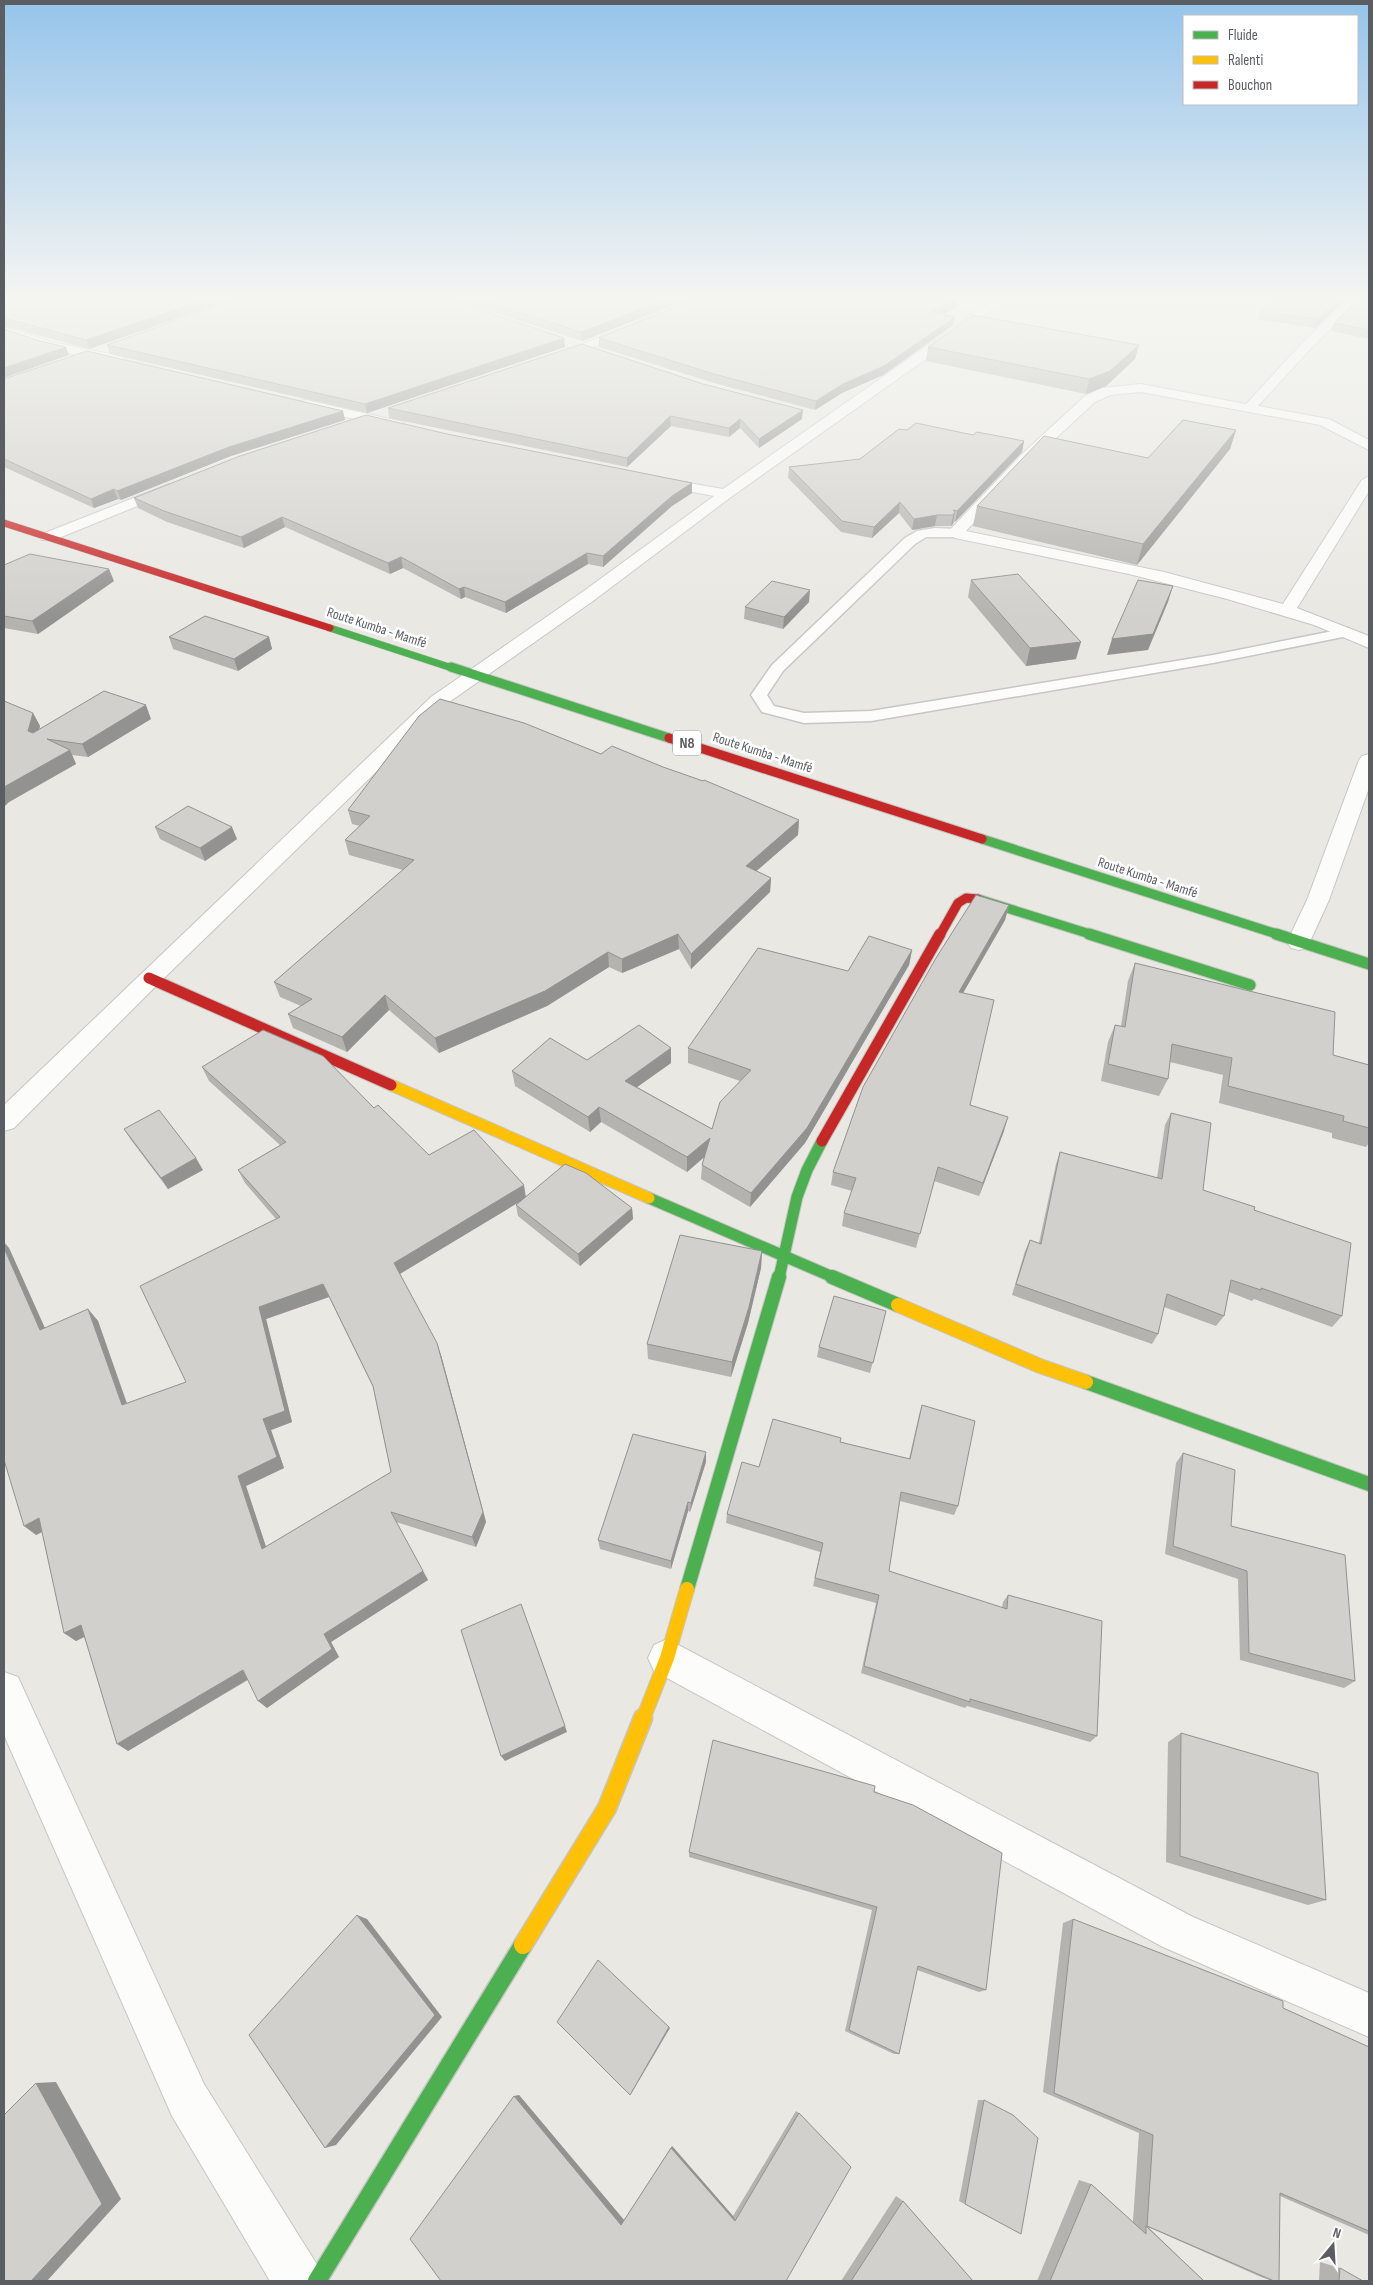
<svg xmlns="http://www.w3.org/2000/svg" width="1373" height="2285" font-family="'Sofia Sans Condensed',sans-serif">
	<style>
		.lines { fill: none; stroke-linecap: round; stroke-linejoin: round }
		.lane-casing { stroke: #c6c6c6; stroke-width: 3 }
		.street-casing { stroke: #c6c6c6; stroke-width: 2 }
		.fast-far4-casing { stroke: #c5c5c3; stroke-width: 8 }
		.fast-far3-casing { stroke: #c5c5c3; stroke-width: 11 }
		.fast-far2-casing { stroke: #c5c5c3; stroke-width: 13 }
		.fast-far1-casing { stroke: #c5c5c3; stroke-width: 16 }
		.fast-casing { stroke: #c5c5c3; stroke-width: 21 }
		.slow-far2-casing { stroke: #c5c5c3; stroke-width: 13 }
		.slow-far1-casing { stroke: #c5c5c3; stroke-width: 16 }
		.slow-casing { stroke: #c5c5c3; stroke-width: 21 }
		.jam-far2-casing { stroke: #c5c5c3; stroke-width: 8 }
		.jam-far1-casing { stroke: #c5c5c3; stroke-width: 11 }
		.jam-casing { stroke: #c5c5c3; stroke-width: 13 }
		.lane { fill: #fcfcfb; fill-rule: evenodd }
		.street { fill: #fcfcfb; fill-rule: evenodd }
		.fast-far4 { stroke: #4caf50; stroke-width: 7 }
		.fast-far3 { stroke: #4caf50; stroke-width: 9 }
		.fast-far2 { stroke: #4caf50; stroke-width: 11 }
		.fast-far1 { stroke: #4caf50; stroke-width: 14 }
		.fast { stroke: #4caf50; stroke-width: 18 }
		.slow-far2 { stroke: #ffc107; stroke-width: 11 }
		.slow-far1 { stroke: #ffc107; stroke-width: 14 }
		.slow { stroke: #ffc107; stroke-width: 18 }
		.jam-far2 { stroke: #c62828; stroke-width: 7 }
		.jam-far1 { stroke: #c62828; stroke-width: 9 }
		.jam { stroke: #c62828; stroke-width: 11 }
		.wall { fill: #b4b3b0; fill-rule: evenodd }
		.shaded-wall { fill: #929290 }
		.building { fill: #d1d0cd; stroke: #929290; fill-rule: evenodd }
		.labels { text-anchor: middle; stroke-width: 5; stroke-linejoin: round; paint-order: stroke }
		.far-street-label { font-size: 14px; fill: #5a5d61; stroke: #fff }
		.shield { fill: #fff; stroke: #8c8e90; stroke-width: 1 }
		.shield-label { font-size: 15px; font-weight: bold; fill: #5a5d61 }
	</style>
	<rect width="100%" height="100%" fill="#e9e8e3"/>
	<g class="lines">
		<defs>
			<path id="lane" d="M935,528L955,529L961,533L955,537H926L915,544L783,671L767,695L774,706L804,713L871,711L1213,655L1348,628L1355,632L1348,636L1213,663L871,721L804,723L762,712L751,695L772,665L905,538L917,531Z"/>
			<path id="street" d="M695,299H711L555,362L551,363L545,359Z
				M935,299H958L985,305L993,299H1005L953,340L731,497L593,601L445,705L158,984L14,1128L4,1131V1105L431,697L581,593L714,496L650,484L648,481L650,478L655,477L723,489L978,310Z
				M1349,299H1361L1312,347L1258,406L1329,419L1369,440V450L1320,425L1141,392L1110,395L1095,402L1031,461L966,531L1164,572L1283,604L1362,480L1369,476V491L1297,608L1369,636V648L1314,625L1227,599L1129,574L955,538L947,533L1021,455L1085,396L1102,388L1141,384L1246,404L1304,341Z
				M4,327L51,342L121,356L127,360L121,364L44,348L4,334Z
				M306,400L403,422L405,425L398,429L301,407L299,404L301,401Z
				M169,484L174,485L176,488L174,491L54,540H42L40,537L42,534Z
				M1369,754V788L1329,900L1307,948L1299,950L1291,948L1287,942L1307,900L1359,760L1362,756Z
				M667,1639L1193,1917L1369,1993V2037L1163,1947L654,1671L648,1658L654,1645Z
				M4,1672L18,1677L204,2084L316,2263L323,2281H270L172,2116L4,1735Z"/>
			<path id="fast-far4" d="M330,628L455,669"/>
			<path id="fast-far3" d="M451,667L669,738
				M982,839L1280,935
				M978,899L1093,935"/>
			<path id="fast-far2" d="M1089,934L1250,985
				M1276,934L1369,964
				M649,1198L835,1278
				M779,1278L797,1197L807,1170L822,1141"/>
			<path id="fast-far1" d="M832,1277L898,1305
				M1086,1382L1369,1484
				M687,1589L779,1277"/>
			<path id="fast" d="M317,2281L523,1945"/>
			<path id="slow-far2" d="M391,1085L649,1198"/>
			<path id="slow-far1" d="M898,1305L1040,1366L1086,1382
				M643,1719L667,1658L687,1589"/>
			<path id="slow" d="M523,1945L607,1808L643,1718"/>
			<path id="jam-far2" d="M4,523L330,628"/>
			<path id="jam-far1" d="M669,738L982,839
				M940,935L958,903L966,898L978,899"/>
			<path id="jam" d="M149,978L391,1085
				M822,1141L940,934"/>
		</defs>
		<!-- lane casing -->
		<use href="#lane" class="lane-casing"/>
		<!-- street casing -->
		<use href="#street" class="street-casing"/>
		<!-- fast-far4 casing -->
		<use href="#fast-far4" class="fast-far4-casing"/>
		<!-- fast-far3 casing -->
		<use href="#fast-far3" class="fast-far3-casing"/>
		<!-- fast-far2 casing -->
		<use href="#fast-far2" class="fast-far2-casing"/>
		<!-- fast-far1 casing -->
		<use href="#fast-far1" class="fast-far1-casing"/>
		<!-- fast casing -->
		<use href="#fast" class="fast-casing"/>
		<!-- slow-far2 casing -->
		<use href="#slow-far2" class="slow-far2-casing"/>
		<!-- slow-far1 casing -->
		<use href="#slow-far1" class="slow-far1-casing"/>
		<!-- slow casing -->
		<use href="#slow" class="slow-casing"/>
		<!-- jam-far2 casing -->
		<use href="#jam-far2" class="jam-far2-casing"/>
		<!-- jam-far1 casing -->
		<use href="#jam-far1" class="jam-far1-casing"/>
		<!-- jam casing -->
		<use href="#jam" class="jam-casing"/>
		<!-- lane -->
		<use href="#lane" class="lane"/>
		<!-- street -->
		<use href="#street" class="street"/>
		<!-- fast-far4 -->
		<use href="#fast-far4" class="fast-far4"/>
		<!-- fast-far3 -->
		<use href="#fast-far3" class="fast-far3"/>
		<!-- fast-far2 -->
		<use href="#fast-far2" class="fast-far2"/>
		<!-- fast-far1 -->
		<use href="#fast-far1" class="fast-far1"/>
		<!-- fast -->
		<use href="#fast" class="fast"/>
		<!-- slow-far2 -->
		<use href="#slow-far2" class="slow-far2"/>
		<!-- slow-far1 -->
		<use href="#slow-far1" class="slow-far1"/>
		<!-- slow -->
		<use href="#slow" class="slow"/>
		<!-- jam-far2 -->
		<use href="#jam-far2" class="jam-far2"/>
		<!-- jam-far1 -->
		<use href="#jam-far1" class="jam-far1"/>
		<!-- jam -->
		<use href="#jam" class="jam"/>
	</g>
	<!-- wall -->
	<path class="wall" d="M4,299H233L89,349L4,326Z
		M453,299H689L582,341Z
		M1346,299L1315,328L1257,319L1260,311Z
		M1369,299V339L1331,331L1334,323Z
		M957,307L942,314L955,317L953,325L883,375L842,393L815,410L714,383L599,347V338Z
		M564,338L565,347L367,413L110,354L107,345Z
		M1139,345L1135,359L1106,386L1086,394L926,361L928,347Z
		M4,379L345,420L231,456L121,500L118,499L94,508L4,467Z
		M388,408L802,419L759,448L740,428L729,437L671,426L627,467L389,418Z
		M907,430L973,435L1024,441L1022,452L955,522H954L953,524L951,526H935L912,530L899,513L872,538L841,532L788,478L789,467L860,459Z
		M1236,430L1230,449L1137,565L973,526L977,506L1148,458Z
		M447,434L692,483V493L672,506L603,567L588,564L506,613L465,597L461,599L403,568L390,574L285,527L244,548L167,522L138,508L134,498Z
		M4,565L114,581L38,634L4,628Z
		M971,580L1076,659L1026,666L968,597Z
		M809,602L783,629L744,619L745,607Z
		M169,637H269L272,649L238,671L173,649Z
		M33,713L40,726L39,730L151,719L88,757L72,755L76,764L9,802Z
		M601,754L663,767L799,820L798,835L756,871L771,878L770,892L691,969L679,949L622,973L609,967L547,1006L439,1053L389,1010L347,1052L293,1028L288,1014L301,1006L280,997L274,982L403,870L349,855L345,840L360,826L352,824L348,810Z
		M155,827L237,839L205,861L160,839Z
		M1009,905L1005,920L963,993L970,1105L1004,1131L979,1196L934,1181L916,1248L842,1226L844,1213L852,1191L831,1185L833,1172Z
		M912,950L909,965L805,1143L750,1207L701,1179L702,1165L704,1157L687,1172L601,1122L590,1132L515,1086L512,1071L587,1060L671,1063L637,1087L712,1129L740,1081L688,1063V1048L848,971Z
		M1135,963L1333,1055L1369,1065V1143L1366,1147L1332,1138V1133L1219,1103L1223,1075L1170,1062L1168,1079L1159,1096L1101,1081L1108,1042L1115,1025L1121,1026L1128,981Z
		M202,1067L374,1108L429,1155L526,1196L632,1208L633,1219L580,1266L518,1216L516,1205L520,1201L400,1274L441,1355L486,1522L476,1547L396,1522L428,1580L331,1642L339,1657L267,1708L248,1680L128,1751L84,1637L76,1641L64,1633L42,1532L36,1535L9,1248L45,1328L88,1309L98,1321L127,1403L186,1382L276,1219L245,1183L238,1170L280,1145L209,1081ZM329,1297L373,1387L391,1472L266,1547L246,1486L284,1468L271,1430L292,1422L266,1319Z
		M1171,1113L1203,1190L1254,1210L1342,1316L1332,1327L1254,1299L1252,1301L1229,1292L1224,1316L1216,1326L1164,1307L1158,1334L1152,1344L1012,1295L1025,1251L1030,1240L1039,1243L1056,1164L1060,1152L1157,1178L1165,1125Z
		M124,1129L203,1170L168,1189L131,1140Z
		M762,1251L761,1268L748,1323L731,1377L648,1359L647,1344Z
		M886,1311L870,1373L817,1357L819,1347Z
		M922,1405L958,1506L954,1515L900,1501L889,1571L1002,1608L1003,1602L1008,1595L1097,1736L1090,1742L967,1706L965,1708L861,1673L876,1603L813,1586L820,1552L726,1523L727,1514L759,1467L840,1442L909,1459L919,1415Z
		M1183,1453L1231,1526L1355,1681L1344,1688L1240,1660L1238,1579L1165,1554L1176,1463Z
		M706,1462L690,1512L688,1511L671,1569L600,1549L598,1540Z
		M1181,1733L1326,1900L1308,1905L1166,1862L1168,1742Z
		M874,1792L986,1990L979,1992L917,1970L899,2054H894L845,2031L872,1910L689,1857V1852Z
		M1073,1919L1283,2008L1369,2047V2235L1280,2196L1279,2281H1273L1261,2277L1148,2227L1204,2281H1037L1079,2180L1091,2184L1133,2222V2221L1138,2223L1133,2221L1139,2133L1043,2092L1063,1923Z
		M519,2095L624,2220L672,2146L733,2216L796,2111L799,2113L786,2281H441Z
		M978,2100H984L1021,2234L959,2201Z
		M896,2196L903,2201L973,2281H841Z
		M1320,2262L1340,2268L1363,2281H1319Z"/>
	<!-- shaded-wall -->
	<path class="shaded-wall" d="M207,299H233L89,349L86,340Z
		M668,299H689L582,341L581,332Z
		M956,299H958L957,307L930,321L931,312Z
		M1340,299H1346L1315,328L1318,319Z
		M955,317L953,325L883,375L842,393L815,410L816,401L843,384Z
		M564,338L565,347L367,413L365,404Z
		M1139,345L1135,359L1106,386L1086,394L1089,379Z
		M66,347L69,355L4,378V368Z
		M803,410L802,419L759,448V439Z
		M343,411L345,420L231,456L121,500L117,491L229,447Z
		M670,416L671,426L627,467V458Z
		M740,419V428L729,437V428Z
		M1236,430L1230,449L1137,565L1143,544Z
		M1024,441L1022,452L955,522L957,511Z
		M692,483V493L672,506L603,567V556L672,496Z
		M114,489L118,499L94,508L91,499Z
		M900,502L899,513L872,538L874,527Z
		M955,512L953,524L951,526L953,515Z
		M937,515L935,526L912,530L914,519Z
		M282,517L285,527L244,548L241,537Z
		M587,553L588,564L506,613L505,602Z
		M401,557L403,568L390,574L388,563Z
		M109,569L114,581L38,634L32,621Z
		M1173,586L1168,602L1148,650L1107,655L1112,639Z
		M464,587L465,597L461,599L459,589Z
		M810,590L809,602L783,629L784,617Z
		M269,637L272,649L238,671L234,659Z
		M1081,642L1076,659L1026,666L1030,648Z
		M146,705L151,719L88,757L82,744Z
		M33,713L40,726L35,744L28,731Z
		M70,750L76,764L9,802L4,807V787Z
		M799,820L798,835L745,881L746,866Z
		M232,827L237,839L205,861L200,848Z
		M771,878L770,892L691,969V954Z
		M1009,905L1005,920L955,1007L959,992Z
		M678,934L679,949L622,973V959Z
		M912,950L909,965L805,1143L750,1207L751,1193Z
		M608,952L609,967L547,1006L439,1053L435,1038Z
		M385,995L389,1010L347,1052L342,1037Z
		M671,1048V1063L626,1095L625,1081Z
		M599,1107L601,1122L590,1132L588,1117Z
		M1008,1117L1004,1131L979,1196L983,1183Z
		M710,1138L709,1153L687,1172V1157Z
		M196,1158L203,1170L168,1189L161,1178Z
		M524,1185L526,1198L398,1275L394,1263Z
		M632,1208L633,1219L580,1266L578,1254Z
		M4,1242L9,1248L51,1342L40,1330L4,1248Z
		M762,1251L761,1268L748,1323L731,1377L732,1362Z
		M323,1284L329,1297L266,1319L292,1422L271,1430L284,1468L246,1486L270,1559L262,1549L238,1476L259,1307Z
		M88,1309L98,1321L131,1416L122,1405Z
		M437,1343L441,1355L486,1522L476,1547L472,1537Z
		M706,1452V1462L690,1512L691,1503Z
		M688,1502V1511L671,1569V1561Z
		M39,1518L50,1528L36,1535L24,1526Z
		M423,1571L428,1580L331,1642L339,1657L267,1708L258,1701L324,1634Z
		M81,1625L92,1633L76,1641L64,1633Z
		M243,1670L252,1677L128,1751L117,1744Z
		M565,1726L567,1732L505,1761L501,1756Z
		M357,1915L367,1919L442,2017L336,2145L325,2148Z
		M669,2027L670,2028L631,2094L630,2095Z
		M56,2082L121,2199L47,2281H31L36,2083Z
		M519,2095L624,2220L621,2225L514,2096Z
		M672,2146L733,2216L735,2221L671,2148Z"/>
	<!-- building -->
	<path class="building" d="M4,299H207L86,340L4,318Z
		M236,299H448L564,338L365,404L107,345Z
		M478,299H668L581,332Z
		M695,299H956L931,312L955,317L884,366L843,384L816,401L714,374L599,338Z
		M1271,299H1340L1318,319L1260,311Z
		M1358,299H1369V330L1334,323Z
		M973,315L1139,345L1110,371L1089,379L928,347Z
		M4,329L40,341L66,347L4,368Z
		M582,344L703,384L803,410L759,439L740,419L729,428L670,416L627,458L388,408Z
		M87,351L343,411L229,447L117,491L114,489L91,499L4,459V379Z
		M366,415L447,434L692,483L672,496L603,556L587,553L505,602L464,587L459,589L401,557L388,563L282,517L241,537L164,511L134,498L240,456Z
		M1183,420L1236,430L1143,544L977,506L1044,436L1148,458Z
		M916,423L973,435L977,432L1024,441L957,511L953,510L955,512L953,515H937L914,519L900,502L874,527L842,521L789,467L860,459L899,429L907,430Z
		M30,554L109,569L32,621L4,616V565Z
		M1018,574L1081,642L1030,648L971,580Z
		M1138,580L1173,586L1153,634L1112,639Z
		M772,581L810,590L784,617L745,607Z
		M205,616L269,637L234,659L169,637Z
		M104,691L146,705L82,744L47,739L70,750L4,787V701L33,713L28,731L33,733Z
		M440,699L524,723L601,754L612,746L663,767L703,781L704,780L799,820L746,866L771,878L691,954L678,934L622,959L608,952L545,991L435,1038L385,995L342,1037L288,1014L312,999L274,982L414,860L345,840L370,816L348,810L419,716Z
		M188,806L232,827L200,848L155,827Z
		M976,895L1009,905L959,992L994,1000L970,1105L1008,1117L983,1183L938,1167L920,1234L844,1213L856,1178L833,1172L863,1087L936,958Z
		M869,936L912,950L807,1128L751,1193L702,1165L710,1138L687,1157L599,1107L588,1117L512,1071L550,1038L587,1060L639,1025L671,1048L625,1081L712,1129L720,1102L751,1070L688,1048L758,948L848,971Z
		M1135,963L1335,1012L1333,1055L1369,1065V1128L1343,1121L1344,1116L1228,1086L1232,1058L1172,1044L1168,1079L1108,1064L1115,1025L1125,1027Z
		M263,1030L323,1056L374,1108L378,1105L429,1155L474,1130L524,1185L394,1263L437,1343L483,1512L472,1537L391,1512L423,1571L324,1634L332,1649L258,1701L243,1670L117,1744L81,1625L64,1633L39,1518L24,1526L4,1460V1248L40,1330L88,1309L122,1405L186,1382L140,1286L280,1217L238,1170L286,1142L202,1067ZM323,1284L373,1386L391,1472L262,1549L238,1476L277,1457L263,1419L285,1411L259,1307Z
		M159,1110L196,1158L161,1178L124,1129Z
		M1171,1113L1211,1123L1203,1190L1255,1207L1254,1210L1351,1243L1342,1316L1261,1288V1290L1231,1280L1224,1316L1167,1294L1158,1334L1016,1284L1030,1240L1041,1244L1060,1152L1162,1179Z
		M565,1164L586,1173L632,1208L578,1254L516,1205Z
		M680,1235L762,1251L749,1307L732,1362L647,1344Z
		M834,1296L886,1311L873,1363L819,1347Z
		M922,1405L975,1421L958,1506L901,1492L889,1571L1007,1609L1008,1595L1102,1621L1097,1736L970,1699V1702L864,1666L879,1595L815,1578L823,1543L727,1514L742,1462L759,1467L773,1419L841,1438L840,1442L910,1459Z
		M633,1434L706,1452L691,1503L688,1502L671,1561L598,1540Z
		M1183,1453L1235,1470L1231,1526L1345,1555L1355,1681L1249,1653L1247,1571L1173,1546Z
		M521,1604L565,1726L501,1756L461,1630Z
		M1181,1733L1318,1773L1326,1900L1180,1856Z
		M713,1740L875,1786L874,1792L913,1805L1002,1853L986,1990L918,1966L899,2054L849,2030L877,1907L689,1852Z
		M357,1915L435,2015L325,2148L249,2035Z
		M1073,1919L1283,2001V2008L1369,2047V2231L1280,2193L1279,2281H1274L1147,2226L1153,2135L1054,2093Z
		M598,1960L669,2027L630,2095L557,2022Z
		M36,2083L102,2204L31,2281H4V2115Z
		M514,2096L621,2225L671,2148L735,2221L799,2113L851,2167L786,2281H441L410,2239Z
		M984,2100L1013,2115L1038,2138L1021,2234L965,2204Z
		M1091,2184L1146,2234V2226L1204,2281H1050Z
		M903,2201L973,2281H851Z
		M1340,2268L1363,2281H1339Z"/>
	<!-- sky -->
	<linearGradient id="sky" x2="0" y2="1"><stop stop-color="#95c4eb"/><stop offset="0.48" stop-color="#f5f5f2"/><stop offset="1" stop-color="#f5f5f2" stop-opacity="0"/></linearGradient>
	<rect width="1373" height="619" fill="url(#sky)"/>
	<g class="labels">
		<!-- far-street labels -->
		<g class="far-street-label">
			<text transform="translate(377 627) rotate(18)" y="5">Route Kumba - Mamfé</text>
			<text transform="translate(763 752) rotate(18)" y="5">Route Kumba - Mamfé</text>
			<text transform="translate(1148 877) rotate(18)" y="5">Route Kumba - Mamfé</text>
		</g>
		<!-- shield labels -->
		<rect class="shield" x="673" y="730.5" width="28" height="25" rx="4"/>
		<g class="shield-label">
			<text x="687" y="748">N8</text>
		</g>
	</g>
	<!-- border -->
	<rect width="1373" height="2285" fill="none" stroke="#5a5d61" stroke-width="10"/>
	<!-- legend -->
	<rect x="1183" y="15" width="175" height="90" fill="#ffffff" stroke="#bdbec0"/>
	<rect x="1193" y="31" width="25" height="8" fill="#4caf50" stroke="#bdbec0"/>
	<text x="1228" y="40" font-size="15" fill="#5a5d61">Fluide</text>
	<rect x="1193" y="56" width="25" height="8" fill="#ffc107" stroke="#bdbec0"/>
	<text x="1228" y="65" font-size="15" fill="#5a5d61">Ralenti</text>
	<rect x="1193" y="81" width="25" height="8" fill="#c62828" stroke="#bdbec0"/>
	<text x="1228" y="90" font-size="15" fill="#5a5d61">Bouchon</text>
	<!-- north arrow -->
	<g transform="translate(1333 2245) rotate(18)" stroke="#ffffff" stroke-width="4" paint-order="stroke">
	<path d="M0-4L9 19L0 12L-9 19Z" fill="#5a5d61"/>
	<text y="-8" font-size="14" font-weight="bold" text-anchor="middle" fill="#5a5d61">N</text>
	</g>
</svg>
